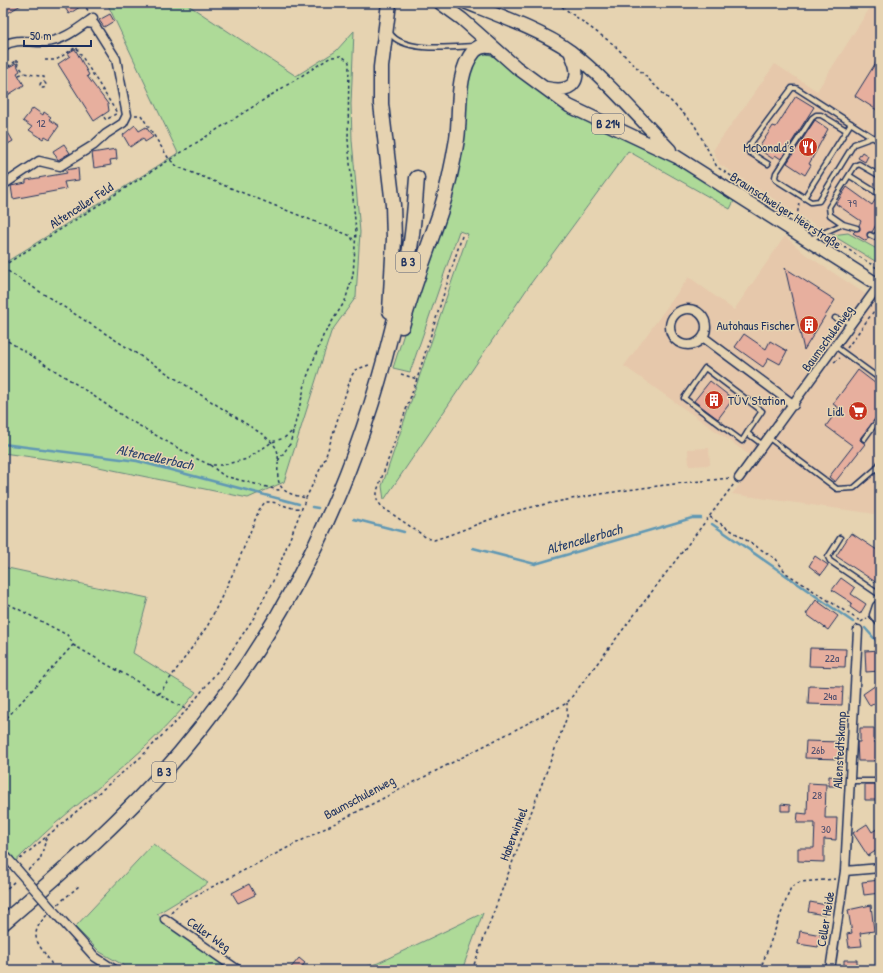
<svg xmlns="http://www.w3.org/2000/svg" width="883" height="973" font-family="'Patrick Hand',sans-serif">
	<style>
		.built { fill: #e6c8ab }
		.green { fill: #aeda98; stroke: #64847b }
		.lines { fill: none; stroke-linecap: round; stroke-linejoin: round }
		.stream { stroke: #6198b4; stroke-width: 2.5 }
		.building { fill: #e7af9e; stroke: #1b2f5e }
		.lane-casing { stroke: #1b2f5e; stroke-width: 7 }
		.street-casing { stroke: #1b2f5e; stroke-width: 11 }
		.primary-casing { stroke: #1b2f5e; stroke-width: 15 }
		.highway-casing { stroke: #1b2f5e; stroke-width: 17 }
		.path { stroke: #1b2f5e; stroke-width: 1.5; stroke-dasharray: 3 3; stroke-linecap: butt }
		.lane { stroke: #e6d3b1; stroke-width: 4 }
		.street { stroke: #e6d3b1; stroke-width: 8 }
		.primary { stroke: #e6d3b1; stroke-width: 12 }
		.highway { stroke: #e6d3b1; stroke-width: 14 }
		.street-bridge-casing { stroke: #1b2f5e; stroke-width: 11; stroke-linecap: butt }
		.street-bridge { stroke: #e6d3b1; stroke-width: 8 }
		.labels { text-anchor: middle; stroke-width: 3; stroke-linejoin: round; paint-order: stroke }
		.number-label { font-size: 11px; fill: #4e4f6e }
		.shield { fill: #e6d3b1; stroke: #586077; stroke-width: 1 }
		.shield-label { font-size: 12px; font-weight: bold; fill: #1b2f5e }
		.poi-label { font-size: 13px; fill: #1b2f5e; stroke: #e6d3b1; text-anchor: end }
		.street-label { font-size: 13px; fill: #1b2f5e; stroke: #e6d3b1 }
		.water-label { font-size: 14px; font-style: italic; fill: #27406c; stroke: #e6d3b1 }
	</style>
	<rect width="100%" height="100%" fill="#e6d3b1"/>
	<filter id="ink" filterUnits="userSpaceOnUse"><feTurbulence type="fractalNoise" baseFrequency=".025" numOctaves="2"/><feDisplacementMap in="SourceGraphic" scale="8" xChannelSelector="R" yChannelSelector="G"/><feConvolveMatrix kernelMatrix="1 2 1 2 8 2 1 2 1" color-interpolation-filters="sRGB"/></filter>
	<g filter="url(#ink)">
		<!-- built -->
		<path class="built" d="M873,3H880L879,266L719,164L713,150L775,64L817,91Z
			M785,236L805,254L870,297L880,300V516L869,513L732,494L758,461L624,366L689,277L734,310Z
			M709,448L710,465L689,466L688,449Z"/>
		<!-- green -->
		<path class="green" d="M107,3H185L296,76L336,51L354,31L351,104L352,140L360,232L356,297L331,332L284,482L248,498L89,465L3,453V264L178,153Z
			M483,53L491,55L514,71L675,161L734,201L730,209L628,151L531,283L384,500L382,486L468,234L459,231L410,372L393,368L423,274L465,79L478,54Z
			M848,233L875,248L880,249V264L832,235Z
			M3,567L148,598L133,653L196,692C157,743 105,781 56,823C38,839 21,856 3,873Z
			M153,844L208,883L157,914L232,970H132L100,952L75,927Z
			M483,913L462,970H356L378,963Z"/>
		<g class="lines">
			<!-- stream -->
			<path class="stream" d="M3,444L137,461L299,504
				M312,507L318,508
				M354,519L404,532
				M712,524L853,622
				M473,548L535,564L692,518H701
				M865,628L880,645"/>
		</g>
		<!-- building -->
		<path class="building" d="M3,3H24L3,16Z
			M62,3H86L69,14Z
			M110,14L114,21L104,27L99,20Z
			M75,49L89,75L87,76L108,104L109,111L94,121L58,64L70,56L68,53Z
			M880,56V112L855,96Z
			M16,63L20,71L17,73L24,85L3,98V76L8,72L6,69Z
			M796,96L814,107L781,159L775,155L773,159L758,149L773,126L776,127Z
			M33,108L43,115L44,112L51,117L49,119L59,126L50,139L45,136L43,139L29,130L32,127L23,121Z
			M815,120L828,129L809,164L811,165L805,175L787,163Z
			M3,124L13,141L3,147Z
			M135,125L139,131L146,127L153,137L145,142L143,138L130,147L123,135Z
			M64,144L70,153L58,160L53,151Z
			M116,149L117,159L110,160L111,165L94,168L92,153Z
			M862,152L868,156L865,162L858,158Z
			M78,168L79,180L64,182L66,189L13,199L11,186L26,183V180L67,173L65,170Z
			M847,187L872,205L877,197H880V218L872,232L867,233L868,238L866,241L853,233L855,231L860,230L859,225L861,221L836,204Z
			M785,268L835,300L804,350L798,324Z
			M744,334L766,349L770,341L787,351L780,364L769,358L763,367L735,347Z
			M858,370L880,387V414L861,437L860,440L865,444L835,482L829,477L853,446L826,426L839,408L833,404Z
			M710,381L733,399L718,419L694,401Z
			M851,533L880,552V585L836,556Z
			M815,556L828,565L821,575L809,566Z
			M841,578L855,588L851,594L866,604L860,614L850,607L852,603L832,590Z
			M816,600L838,616L828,630L806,614Z
			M810,648L846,649L845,667L809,666Z
			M880,650V671L866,672L865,651Z
			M876,685L880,691V700L870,706L863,694Z
			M809,686L843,687L842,705L808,704Z
			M860,728H874V742H880V761H858L857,742H860Z
			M806,741L840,742L839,759L805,758Z
			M829,776L837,777V786H829Z
			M808,783L826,784L825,818H837L836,840L824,839V862L798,861V848H814L815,823H797L798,813L807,814Z
			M865,784H880V800H865Z
			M781,804L790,805V811H781Z
			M867,824L872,832L880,827V848L868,856L853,833Z
			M880,880V893L864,895L862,882Z
			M249,884L255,895L238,903L232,893Z
			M810,902L826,905L824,915L808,912Z
			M871,905L874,931L860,933L862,946L849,947L847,934L852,933L848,910Z
			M800,931L821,935L818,947L798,944Z
			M299,958L305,963L299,970H289Z
			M844,960H857V970H844Z"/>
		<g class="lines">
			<defs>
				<path id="lane" d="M390,33C403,53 452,47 474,46
					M846,130L821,115H816L812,118L776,173L775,177L776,180L811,202L819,201L854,144L873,137
					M768,164L749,152L748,147L792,88H796L880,142
					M850,176L879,194
					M804,198L851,123
					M857,228L843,224L830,215L829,207L855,166L859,164L880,176
					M870,235L874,237L880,232
					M810,239L843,224
					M835,318L851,323
					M836,347L880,379
					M747,433L742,441L684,398L705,368L762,411L747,433L763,445
					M769,438L837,489L854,488L876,469L880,463
					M864,439L880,417
					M840,538L828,557L830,561L880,595
					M849,781H880"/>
				<path id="street" d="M3,46C17,37 30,43 46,42C63,41 79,28 93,18
					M3,185L39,161L60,166L94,145L106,134L123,123L127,115L116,59L94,24L86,23
					M670 327a18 18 0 1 1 36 0a18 18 0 1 1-36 0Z
					M703,337L794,405
					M739,478L880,284
					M880,604L877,606L874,615L880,622
					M3,853L9,860
					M845,871L880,868
					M56,914L95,957L115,970
					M165,919L238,970
					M830,970L845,871L858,630"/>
				<path id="primary" d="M440,3L462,19L516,67L569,106L677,157L880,286
					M467,3C497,15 544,32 570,51C605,78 639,118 670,150
					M546,88C575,94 583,79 571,54"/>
				<path id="highway" d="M389,3L381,67V104L393,205L394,239L390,311
					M402,326C413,286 428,249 441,210C448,187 453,163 457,139C461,112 455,74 474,51C479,46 484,45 490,46
					M3,923C66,869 128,815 181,752C284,630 353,489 391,334C398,306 406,277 410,248C414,225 415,201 417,178"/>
			</defs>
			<!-- lane casing -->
			<use href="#lane" class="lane-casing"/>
			<!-- street casing -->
			<use href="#street" class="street-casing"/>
			<!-- primary casing -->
			<use href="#primary" class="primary-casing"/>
			<!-- highway casing -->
			<use href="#highway" class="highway-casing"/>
			<!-- path -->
			<path class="path" d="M83,3L89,12
				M557,3L613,44L694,124L717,167L815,229
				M3,60L7,66
				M45,60H56L76,47L117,113L106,120L103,116
				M16,61H21
				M3,70L16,61L24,73
				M19,75L24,73L44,77V82
				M40 85a3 3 0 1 1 6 0a3 3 0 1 1-6 0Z
				M135,115H141L169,159L178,167L351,236L354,243
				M797,218L799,202
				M462,236L417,379L377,491V500L382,507L427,538L434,540C464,531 493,516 524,509C592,493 661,485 731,478
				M829,237L880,270
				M3,266L331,57L342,56L349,62L348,140L356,232L353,275L345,301L323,336L307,377L290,444L278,461
				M3,268L262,434C268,439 274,443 277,450C281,462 273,479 283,489C289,495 299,496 306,498
				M3,338L70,380L126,418L195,458L210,465H223L247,459L272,442L284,438L294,430
				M847,348L874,311L880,312
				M834,362L840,358
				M401,374L417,379
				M210,465L224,476L278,490L282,489
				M710,517L776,559L786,573L860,621
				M3,601L69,636L73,645L3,722
				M861,622L867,618
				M73,645L187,710
				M159,694L208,625L236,567L259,510L265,502C281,501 286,510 302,508
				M20,859L141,757L187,710L220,668L253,619L273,581L306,498L325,459L351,377L355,370L369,365
				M28,870L40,860L47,836
				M3,874L8,870
				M3,892L16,880
				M58,904L79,886
				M171,913L181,903L567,703L734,484
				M47,915C22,940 46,947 54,970
				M472,970L567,717V703
				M760,970L791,887L800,882L835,879"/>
			<!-- lane -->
			<use href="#lane" class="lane"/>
			<!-- street -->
			<use href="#street" class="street"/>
			<!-- primary -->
			<use href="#primary" class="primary"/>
			<!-- highway -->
			<use href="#highway" class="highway"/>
			<defs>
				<path id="street-bridge" d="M9,860L56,914"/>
			</defs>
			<!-- street-bridge casing -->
			<use href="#street-bridge" class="street-bridge-casing"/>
			<!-- street-bridge -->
			<use href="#street-bridge" class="street-bridge"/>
		</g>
	</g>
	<!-- icons -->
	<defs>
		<symbol id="restaurant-disc" viewBox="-11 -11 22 22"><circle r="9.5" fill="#c8321e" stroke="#e6d3b1"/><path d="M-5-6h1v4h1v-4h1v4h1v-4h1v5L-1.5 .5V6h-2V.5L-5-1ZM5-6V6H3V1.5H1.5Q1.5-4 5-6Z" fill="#fff"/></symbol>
		<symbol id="building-disc" viewBox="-11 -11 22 22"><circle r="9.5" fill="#c8321e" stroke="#e6d3b1"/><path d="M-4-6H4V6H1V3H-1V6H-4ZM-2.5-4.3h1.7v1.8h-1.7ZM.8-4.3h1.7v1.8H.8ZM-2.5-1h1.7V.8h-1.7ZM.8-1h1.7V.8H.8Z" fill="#fff"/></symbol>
		<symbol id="supermarket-disc" viewBox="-11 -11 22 22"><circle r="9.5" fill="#c8321e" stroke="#e6d3b1"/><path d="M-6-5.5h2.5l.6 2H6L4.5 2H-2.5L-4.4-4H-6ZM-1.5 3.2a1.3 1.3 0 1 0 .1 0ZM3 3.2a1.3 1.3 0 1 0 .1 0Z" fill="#fff"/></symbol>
	</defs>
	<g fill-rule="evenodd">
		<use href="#restaurant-disc" x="797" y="136" width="22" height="22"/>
		<use href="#building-disc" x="798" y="314" width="22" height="22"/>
		<use href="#building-disc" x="703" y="389" width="22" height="22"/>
		<use href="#supermarket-disc" x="847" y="400" width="22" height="22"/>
	</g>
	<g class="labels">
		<!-- number labels -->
		<g class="number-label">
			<text x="41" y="127">12</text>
			<text x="852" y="207">79</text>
			<text x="832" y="662">22a</text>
			<text x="830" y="700">24a</text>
			<text x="818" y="754">26b</text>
			<text x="817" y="799">28</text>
			<text x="826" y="833">30</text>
		</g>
		<!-- shield labels -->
		<g class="shield">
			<rect x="592" y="114" width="32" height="20" rx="3"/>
			<rect x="396" y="252" width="24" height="20" rx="3"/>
			<rect x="152" y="762" width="24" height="20" rx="3"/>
		</g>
		<g class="shield-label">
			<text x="608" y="128">B 214</text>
			<text x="408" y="266">B 3</text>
			<text x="164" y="776">B 3</text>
		</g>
		<!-- poi labels -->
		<g class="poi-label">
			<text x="794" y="152">McDonald's</text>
			<text x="795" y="330">Autohaus Fischer</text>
			<text x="728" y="405" text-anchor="start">TÜV Station</text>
			<text x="844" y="416">Lidl</text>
		</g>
		<!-- street labels -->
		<g class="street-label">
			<text transform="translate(81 205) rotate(-33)" y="5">Altenceller Feld</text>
			<text transform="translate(786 210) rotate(33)" y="5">Braunschweiger Heerstraße</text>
			<text transform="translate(827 338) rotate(-54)" y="5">Baumschulenweg</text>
			<text transform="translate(839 750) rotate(-87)" y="5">Allenstedtskamp</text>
			<text transform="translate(359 797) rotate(-28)" y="5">Baumschulenweg</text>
			<text transform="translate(513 834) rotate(-69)" y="5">Haberwinkel</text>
			<text transform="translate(825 919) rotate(-81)" y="5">Celler Heide</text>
			<text transform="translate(209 934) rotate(35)" y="5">Celler Weg</text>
		</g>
		<!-- water labels -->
		<g class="water-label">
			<text transform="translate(155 457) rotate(12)" y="5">Altencellerbach</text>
			<text transform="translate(584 539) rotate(-16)" y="5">Altencellerbach</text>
		</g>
	</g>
	<!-- margin -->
	<rect width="883" height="973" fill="none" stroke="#e6d3b1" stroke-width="16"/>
	<rect x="8" y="8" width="867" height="957" fill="none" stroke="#1b2f5e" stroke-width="1.5" filter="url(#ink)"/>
	<!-- scale -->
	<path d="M24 40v6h67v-6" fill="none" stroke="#1b2f5e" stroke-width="2"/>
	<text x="30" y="40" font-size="12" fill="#1b2f5e" stroke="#e6d3b1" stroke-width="3" paint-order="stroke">50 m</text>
</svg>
